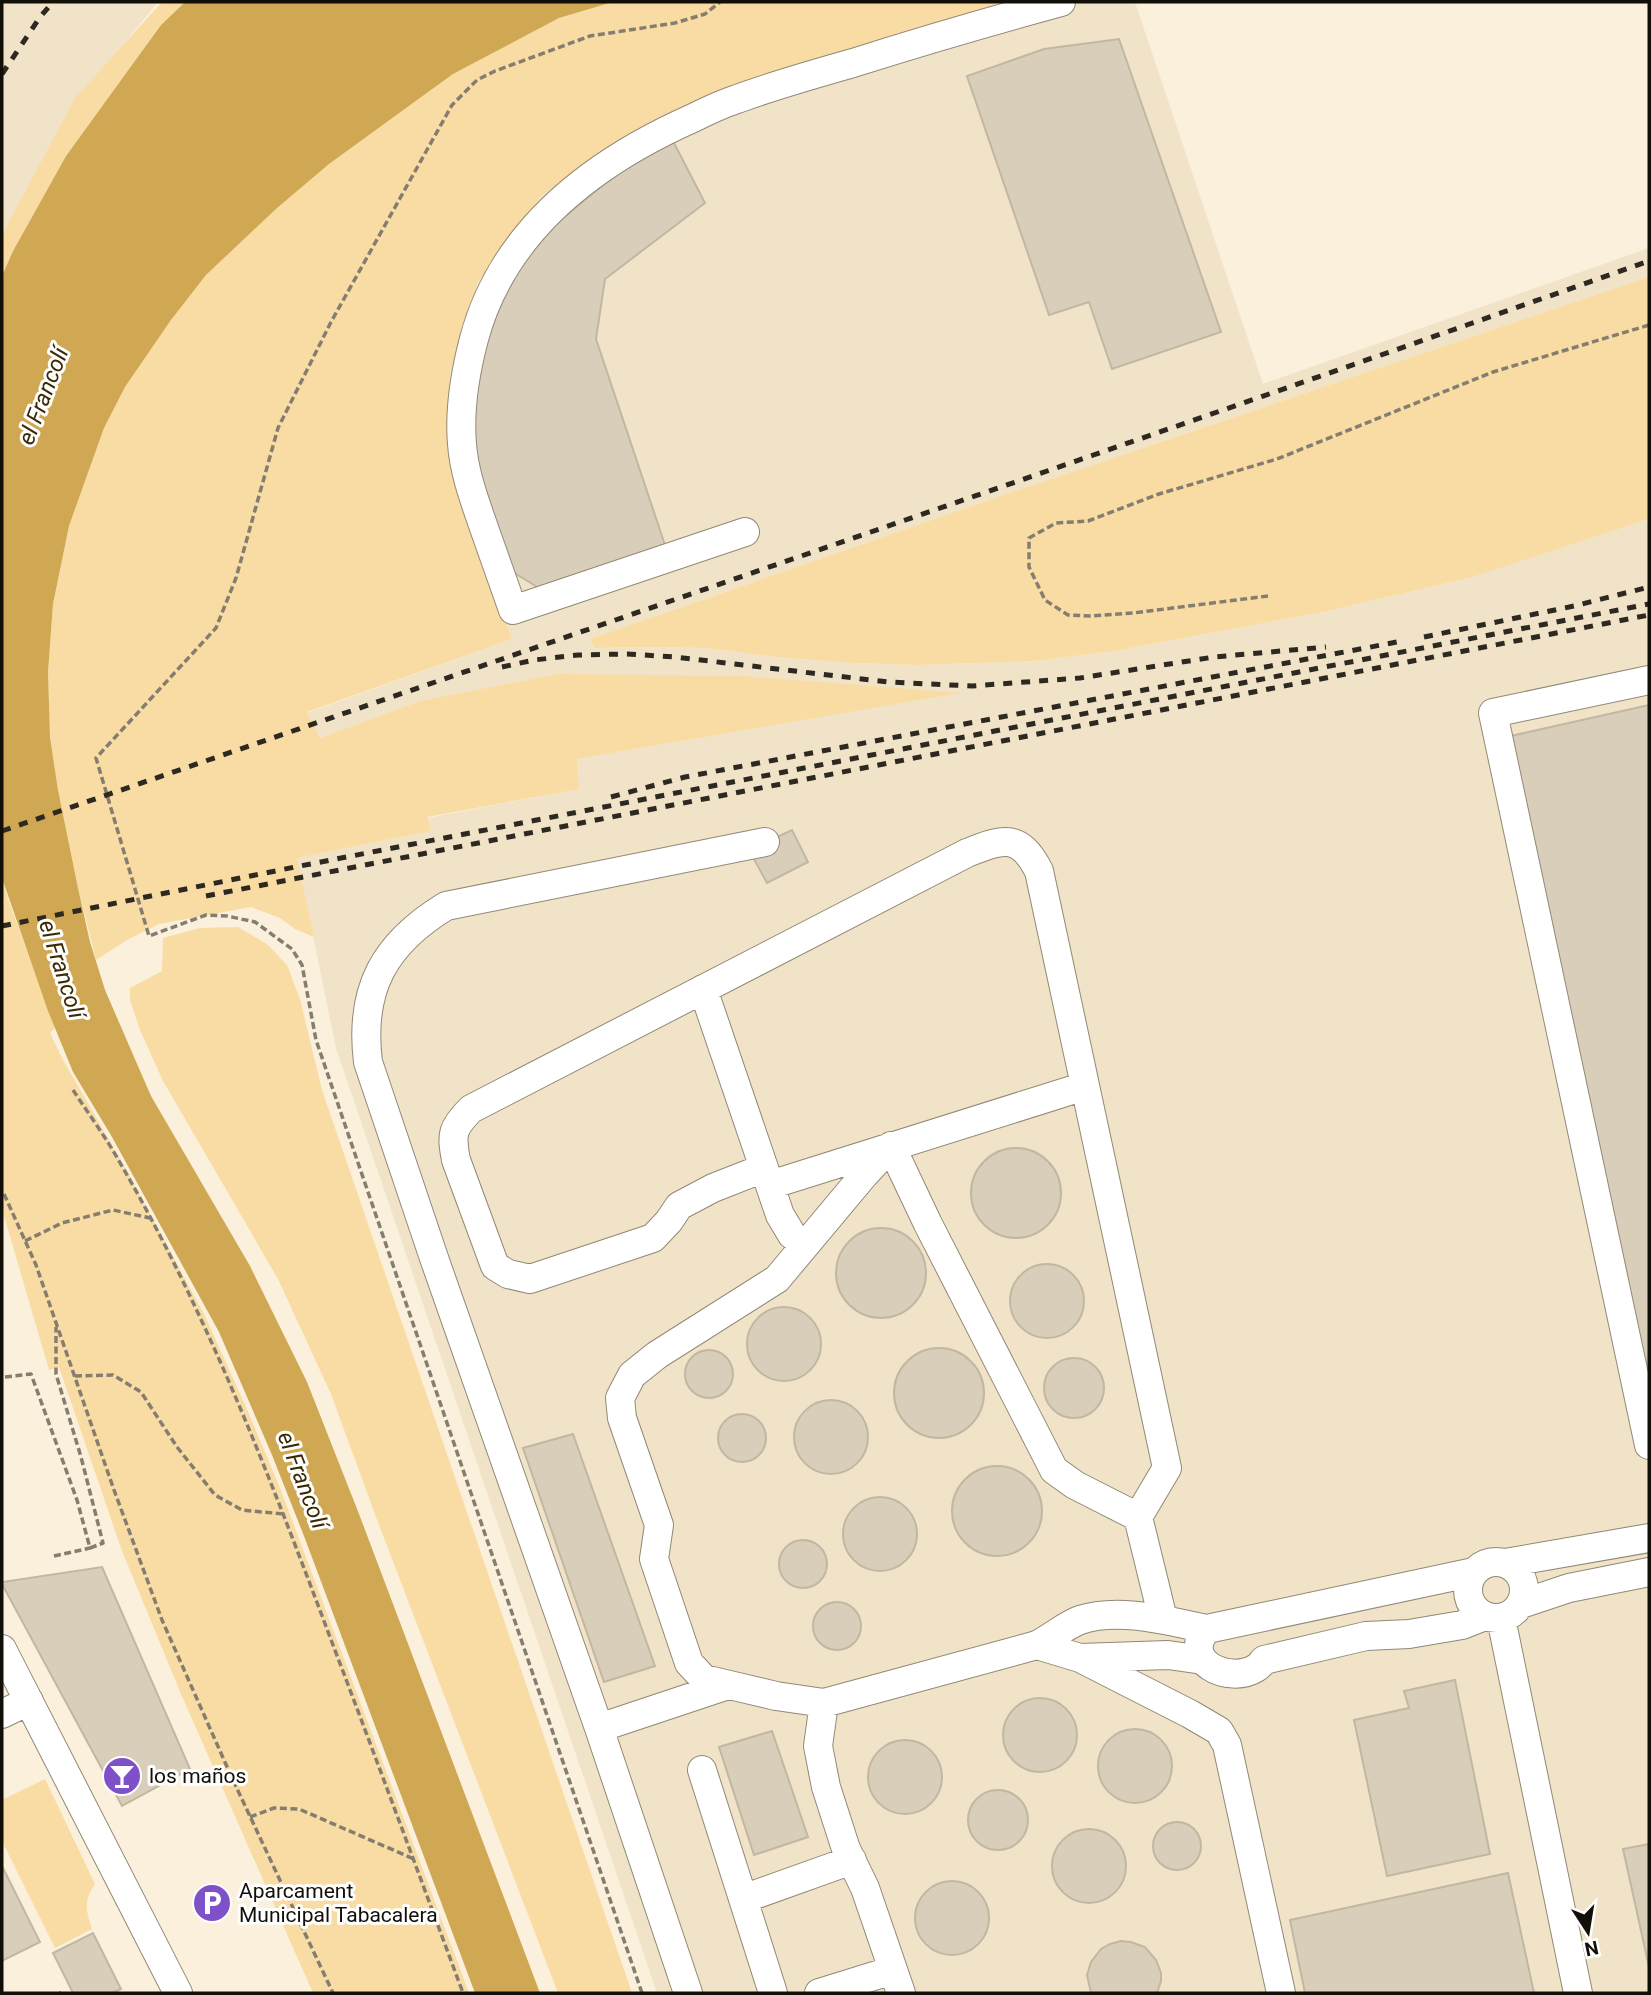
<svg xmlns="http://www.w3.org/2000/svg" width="1651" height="1995" font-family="Roboto,sans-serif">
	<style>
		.built { fill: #f1e3c7 }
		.green { fill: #f9dca3 }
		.water { fill: #d0a853 }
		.building { fill: #d9ceba; stroke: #c1b7a3; stroke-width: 2 }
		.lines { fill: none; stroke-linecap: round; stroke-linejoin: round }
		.minor-casing { stroke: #918875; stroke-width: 30 }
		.path { stroke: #857e70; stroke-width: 3.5; stroke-dasharray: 7 3.5; stroke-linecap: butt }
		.minor { stroke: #fff; stroke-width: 28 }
		.rail { stroke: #2d2921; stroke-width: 5; stroke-dasharray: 9 9; stroke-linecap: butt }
		.labels { text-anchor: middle; stroke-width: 6; stroke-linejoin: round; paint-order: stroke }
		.poi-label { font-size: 21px; fill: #120f08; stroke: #fefefe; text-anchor: start }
		.water-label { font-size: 23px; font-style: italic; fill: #3a2a03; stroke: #fefefe }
	</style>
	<rect width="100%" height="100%" fill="#faf0db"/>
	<!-- built -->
	<path class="built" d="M2,2H158L105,67L2,240Z
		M1016,2H1135L1263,384L1649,248V277L992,499L590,639L594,648L645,647L707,648L775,657L853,663L919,665L1035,661L1114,651L1323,612L1473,577L1649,519V1993H657L336,1048L297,858L431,831L427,818L578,789L577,759L956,693L420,701L320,738L307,713L512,639L471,522L447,443L450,372L477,284L542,195L662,116Z"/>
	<!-- green -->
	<path class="green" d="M162,2H185L161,25L66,156L13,251L2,276V235L75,98Z
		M613,2H995L996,7L662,116L542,195L477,284L450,372L447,443L471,522L512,639L307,712L320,738L420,701L559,674L743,676L960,693L577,759L579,789L427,817L431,831L297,858L314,937L295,929L280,918L251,907L159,924L127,940L96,960L78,888L58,790L50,737L48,672L53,604L69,526L104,428L125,387L171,320L206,275L276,209L329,164L453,74L559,18Z
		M1649,277V519L1473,577L1323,612L1114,651L1035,661L919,665L853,663L775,657L707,648L645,647L594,648L590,639L992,499Z
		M2,878L8,899L55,1028L50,1033L62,1058L128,1173L204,1314L246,1407L280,1488L469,1993H313L181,1694L122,1551L59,1367L49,1370L2,1209Z
		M238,927L267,944L287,965L300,999L322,1090L632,1993H558L376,1517L331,1394L278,1279L163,1081L140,1030L130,1000V988L162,971L163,938L200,928Z
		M45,1779L95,1884C83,1901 86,1910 92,1929L55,1948L2,1841V1800Z"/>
	<!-- water -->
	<path class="water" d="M185,2H613L559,18L453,74L329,164L276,209L206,275L171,320L125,387L104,428L69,526L53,604L48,672L50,737L58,790L78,888L90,942L105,990L151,1096L250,1266L307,1382L359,1514L540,1993H475L304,1536L272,1455L219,1332L112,1137L73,1072L48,1011L2,878V276L13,251L66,156L161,25Z"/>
	<!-- building -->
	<path class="building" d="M1119,39L1221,332L1112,369L1089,302L1049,315L967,76L1044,49Z
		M673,141L705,203L605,279L596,339L666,548L542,590L508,569L474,460L471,394L491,318L528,253L551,228L604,184L640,158Z
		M1649,705V1398L1502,738Z
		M792,830L808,862L767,883L749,850Z
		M971 1193a45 45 0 1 1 90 0a45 45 0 1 1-90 0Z
		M836 1273a45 45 0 1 1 90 0a45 45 0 1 1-90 0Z
		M1010 1301a37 37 0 1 1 74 0a37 37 0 1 1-74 0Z
		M747 1344a37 37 0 1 1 74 0a37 37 0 1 1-74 0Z
		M894 1393a45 45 0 1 1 90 0a45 45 0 1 1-90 0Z
		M685 1374a24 24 0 1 1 48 0a24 24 0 1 1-48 0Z
		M1044 1388a30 30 0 1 1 60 0a30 30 0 1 1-60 0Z
		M794 1437a37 37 0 1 1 74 0a37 37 0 1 1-74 0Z
		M718 1438a24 24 0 1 1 48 0a24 24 0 1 1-48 0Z
		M573,1434L655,1666L604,1682L523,1448Z
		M952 1511a45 45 0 1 1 90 0a45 45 0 1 1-90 0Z
		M843 1534a37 37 0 1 1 74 0a37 37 0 1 1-74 0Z
		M779 1564a24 24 0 1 1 48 0a24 24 0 1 1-48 0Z
		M102,1567L190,1769L122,1806L2,1584V1582Z
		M813 1626a24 24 0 1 1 48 0a24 24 0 1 1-48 0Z
		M1455,1680L1490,1854L1387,1876L1354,1720L1409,1708L1404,1691Z
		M1003 1735a37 37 0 1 1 74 0a37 37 0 1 1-74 0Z
		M1098 1766a37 37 0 1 1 74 0a37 37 0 1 1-74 0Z
		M772,1731L808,1837L754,1855L719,1747Z
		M868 1777a37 37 0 1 1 74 0a37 37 0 1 1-74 0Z
		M968 1820a30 30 0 1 1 60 0a30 30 0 1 1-60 0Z
		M1153 1846a24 24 0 1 1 48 0a24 24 0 1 1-48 0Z
		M1052 1866a37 37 0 1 1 74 0a37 37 0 1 1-74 0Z
		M1649,1844V1967L1623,1849Z
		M2,1866L40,1942L2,1961Z
		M1508,1873L1534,1993H1305L1290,1920Z
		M915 1918a37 37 0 1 1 74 0a37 37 0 1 1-74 0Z
		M93,1933L121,1989L112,1993H73L53,1953Z
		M1121,1941L1131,1942L1145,1947L1156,1960L1161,1973V1981L1157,1993H1091L1087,1975L1091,1962L1101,1949L1110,1944Z"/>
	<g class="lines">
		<defs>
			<path id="minor" d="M745,532L513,610C503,582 493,554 483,525C474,499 464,472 462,444C459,408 465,373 474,339C503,230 594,162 693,118C707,111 722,104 737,99C775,85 814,74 853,63C922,41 991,21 1061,2
				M1649,680L1493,713L1649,1445
				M703,989L780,1215L792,1235L806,1244
				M764,1168L713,1188L679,1206L669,1221L653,1238L530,1279L508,1274L495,1266L456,1160C451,1134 452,1128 471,1109L967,853C1002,839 1019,832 1039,871L1167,1468L1138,1517L1163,1619
				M770,1185L1085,1086
				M1468 1590a28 28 0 1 1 56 0a28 28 0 1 1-56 0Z
				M1505,1563L1649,1538
				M1474,1572L1207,1629C1179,1661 1229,1685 1256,1668C1260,1666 1262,1662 1264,1660L1366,1636L1409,1634L1462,1625L1485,1616
				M1521,1604L1569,1588L1649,1572
				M1501,1618L1578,1993
				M1037,1645L824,1703L776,1696L704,1679L689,1663L654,1559L659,1525L622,1418L620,1398L632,1375L657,1355L777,1279L864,1175L891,1146L928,1224L1054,1470L1075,1485L1138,1517
				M2,1649L178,1993
				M1080,1658L1190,1714L1219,1731L1227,1745L1281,1993
				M1203,1660L1168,1655L1080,1658L1037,1645C1051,1638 1066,1625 1080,1620C1119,1607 1168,1621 1207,1629
				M728,1685L599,1728L434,1258L368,1062C359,989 384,944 446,906L765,842
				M824,1703L818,1746L826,1787L846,1849L865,1888L901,1993
				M2,1714L29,1701
				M599,1728L688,1993
				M702,1770L773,1993
				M743,1899L852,1860
				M819,1993L893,1970"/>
		</defs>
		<!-- minor casing -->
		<use href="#minor" class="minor-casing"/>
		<!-- path -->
		<path class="path" d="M1268,596L1133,613L1092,616L1068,615L1045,600L1029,567V538L1056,523L1088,521L1159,494L1277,459L1493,372L1649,325
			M73,1090C88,1113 105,1136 119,1161C208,1314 271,1480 333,1645C377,1761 420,1877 463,1993
			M4,1194L36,1265L114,1490L162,1620L232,1778L333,1993
			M25,1241L62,1223L113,1210L150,1218
			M75,1376L113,1375L141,1392L177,1447L215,1495L242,1510L284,1514
			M5,1377L31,1374L77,1500L90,1548L103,1543L81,1457L56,1374V1327
			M54,1556L90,1548
			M250,1817L274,1808L299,1809L414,1859
			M59,1993H61
			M642,1993L316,1040L302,965L292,949L255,922L227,916L206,915L149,936L96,758L216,628L236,578L278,428L331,322L452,105L477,80L495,71L590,36L675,23L705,14L720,2"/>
		<!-- minor -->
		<use href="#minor" class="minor"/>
		<!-- rail -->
		<path class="rail" d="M2,74L40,17L53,2
			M1424,637L1574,606L1649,587
			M502,667L534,660L578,655L627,654L675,657L888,682L972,686L1080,678L1214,657L1326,647
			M611,797L685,777L1397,642
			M2,831C551,642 1101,454 1649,261
			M206,896L1649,615
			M2,926L295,867L1649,604"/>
	</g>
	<!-- icons -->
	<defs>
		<symbol id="bar-disc" viewBox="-11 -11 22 22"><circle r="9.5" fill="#7f51c9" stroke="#fefefe"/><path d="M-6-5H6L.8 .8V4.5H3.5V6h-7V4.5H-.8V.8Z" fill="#fff"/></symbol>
		<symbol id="parking-disc" viewBox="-11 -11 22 22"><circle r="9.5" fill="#7f51c9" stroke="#fefefe"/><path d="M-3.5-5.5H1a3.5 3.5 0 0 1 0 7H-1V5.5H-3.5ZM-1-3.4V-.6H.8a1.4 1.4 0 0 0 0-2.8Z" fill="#fff"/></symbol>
	</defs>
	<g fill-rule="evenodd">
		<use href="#bar-disc" x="100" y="1754" width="44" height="44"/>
		<use href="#parking-disc" x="190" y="1881" width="44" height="44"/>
	</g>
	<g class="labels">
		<!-- poi labels -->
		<g class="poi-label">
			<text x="149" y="1783">los maños</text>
			<text x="239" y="1898">Aparcament<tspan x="239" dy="24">Municipal Tabacalera</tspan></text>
		</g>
		<!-- water labels -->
		<g class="water-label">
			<text transform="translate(43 396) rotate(-69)" y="8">el Francolí</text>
			<text transform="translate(62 969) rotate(72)" y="8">el Francolí</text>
			<text transform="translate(303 1480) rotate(69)" y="8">el Francolí</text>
		</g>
	</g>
	<!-- border -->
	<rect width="1651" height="1995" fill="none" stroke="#120f08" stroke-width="7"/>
	<!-- north arrow -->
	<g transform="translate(1588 1932) rotate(168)" stroke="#fefefe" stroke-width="5" paint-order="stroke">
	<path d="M0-5L12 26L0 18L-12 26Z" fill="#120f08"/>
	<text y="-10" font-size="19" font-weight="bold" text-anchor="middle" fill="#120f08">N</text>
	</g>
</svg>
